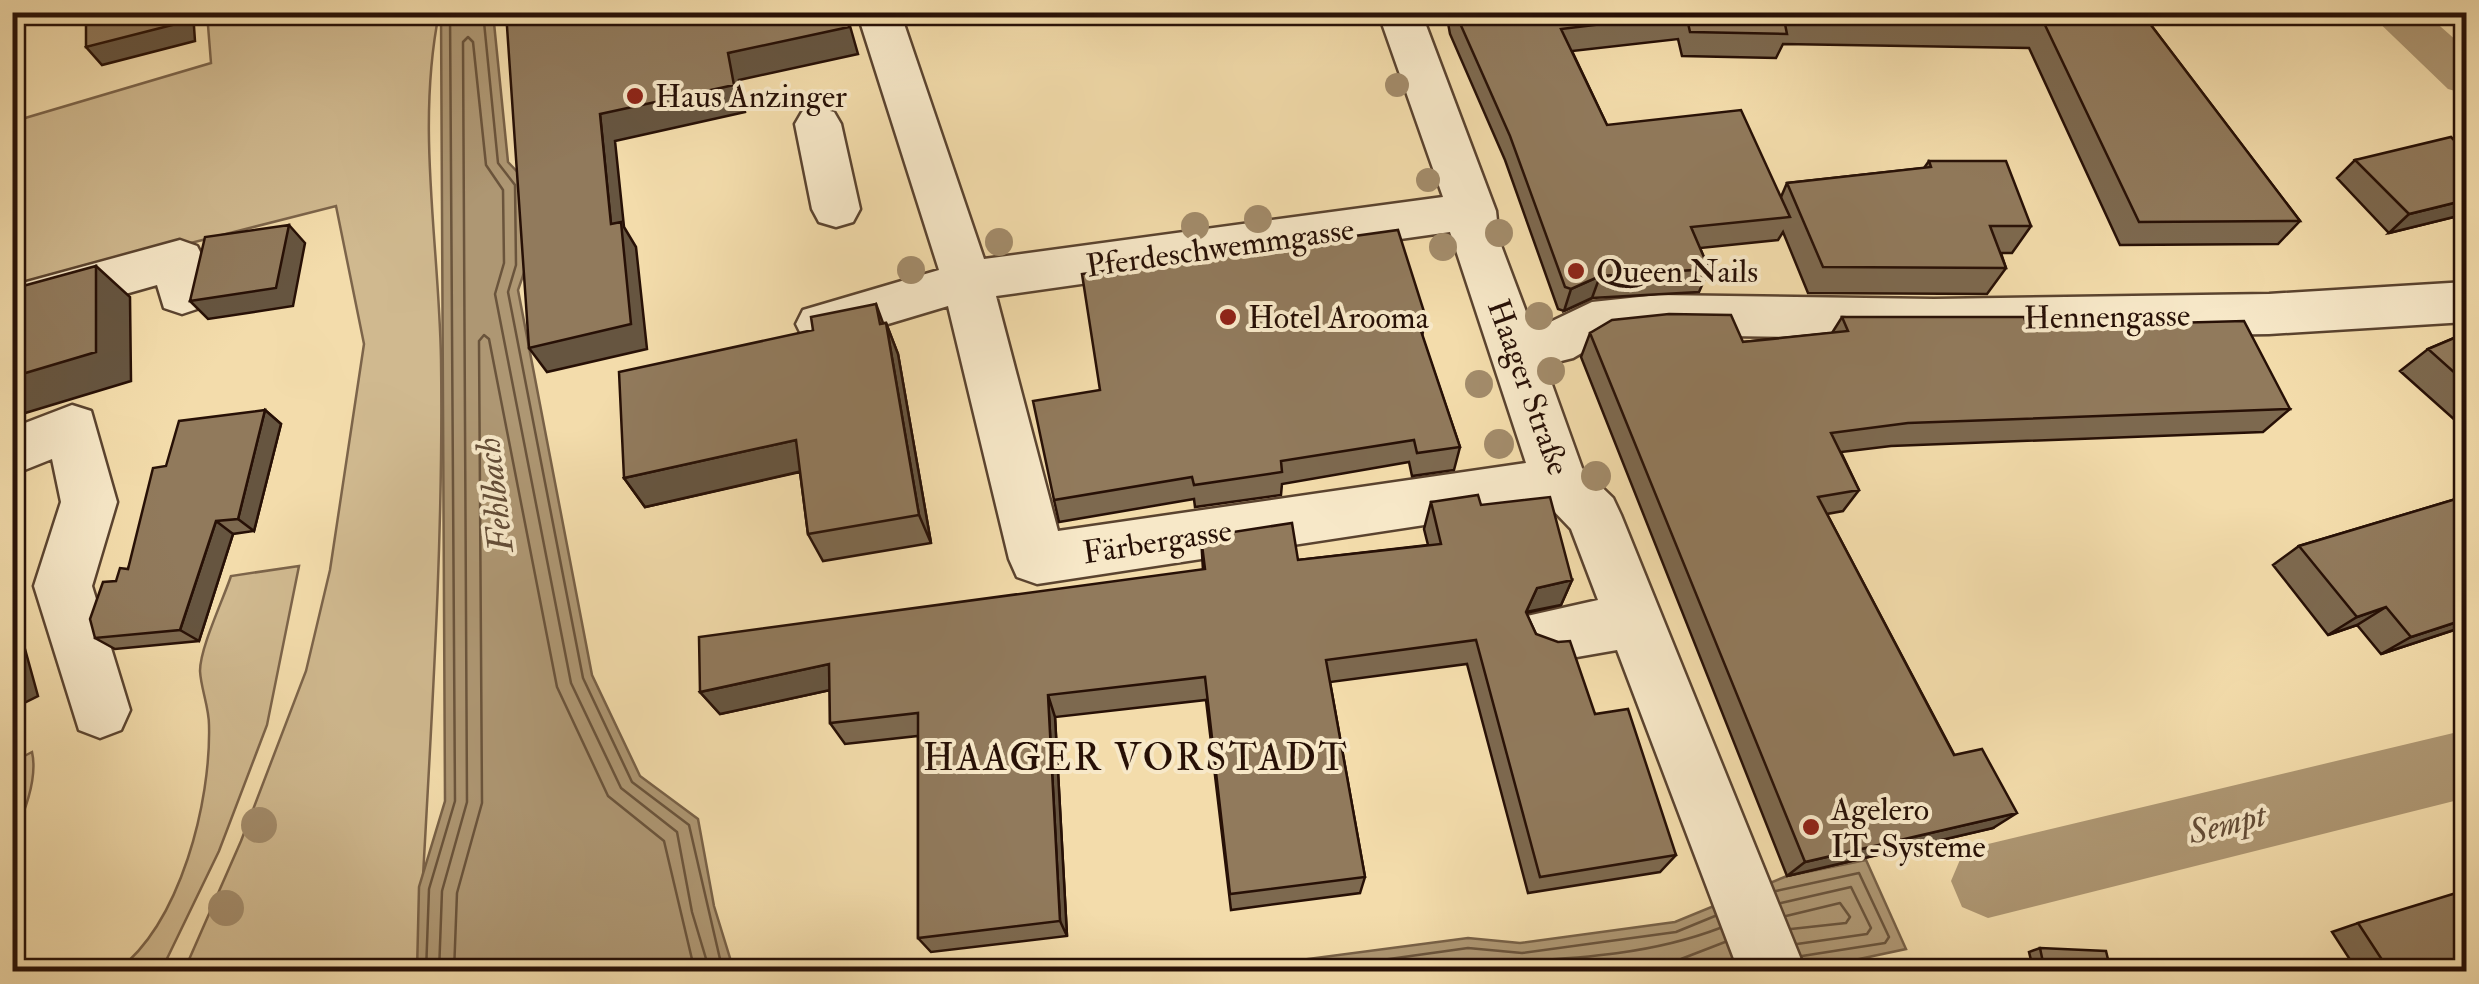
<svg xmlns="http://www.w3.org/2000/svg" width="2479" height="984" font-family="'IM FELL Double Pica',serif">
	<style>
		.green { fill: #d0b98f; stroke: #7c644a; stroke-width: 2.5 }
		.water { fill: #ae9773; stroke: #786147; stroke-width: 2.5 }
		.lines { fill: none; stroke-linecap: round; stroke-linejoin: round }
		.shore { stroke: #6a543c; stroke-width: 2.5 }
		.canal { fill: #ae9773; fill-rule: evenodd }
		.minor-casing { stroke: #5a432f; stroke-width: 5 }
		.minor { fill: #f7e8c8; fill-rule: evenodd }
		.tree { fill: #a38c6b }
		.wall { fill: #7d694f; stroke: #271006; stroke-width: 2.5 }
		.shaded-wall { fill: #665540; stroke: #271006; stroke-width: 2.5 }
		.building { fill: #917a5c; stroke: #271006; stroke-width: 2.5 }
		.poi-dot { fill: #8f2418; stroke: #f7e8c8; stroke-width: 4 }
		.labels { text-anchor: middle; stroke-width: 8; stroke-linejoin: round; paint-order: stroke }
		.poi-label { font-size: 32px; fill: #271006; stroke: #f7e8c8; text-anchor: start }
		.street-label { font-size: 32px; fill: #271006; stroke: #f7e8c8 }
		.water-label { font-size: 35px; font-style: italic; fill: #644d37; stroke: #f7e8c8 }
		.quarter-label { font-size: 38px; letter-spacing: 2.5px; fill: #271006; stroke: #f7e8c8 }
	</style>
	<rect width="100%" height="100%" fill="#f3dcab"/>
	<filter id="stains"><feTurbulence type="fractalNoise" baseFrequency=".002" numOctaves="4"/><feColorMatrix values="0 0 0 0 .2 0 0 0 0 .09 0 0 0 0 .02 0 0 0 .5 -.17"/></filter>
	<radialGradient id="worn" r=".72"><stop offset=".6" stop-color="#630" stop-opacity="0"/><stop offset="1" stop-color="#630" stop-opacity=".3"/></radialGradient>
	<!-- green -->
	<path class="green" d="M207,13H439C416,128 439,242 441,359C444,563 428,768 418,971H184L241,841L306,671L330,570L364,344L336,206L22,286L15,121L211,63Z
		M299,566L267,725L219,851L161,971H117C181,922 211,802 209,725C209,707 201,689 200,671C200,648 223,600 231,576Z
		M32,752C38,779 25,812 13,837V762Z"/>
	<!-- water -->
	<path class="water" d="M441,12L493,13L508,162L525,180L526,267L518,290L592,675L640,776L698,819L714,906L734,971L417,972L419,887L445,801Z
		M1866,860L1906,949L1831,965L1706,971L1209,972L1468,938L1520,943L1675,922L1787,876Z"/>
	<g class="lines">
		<!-- shore -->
		<path class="shore" d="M483,12L498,163L515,185L516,265L508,292L583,678L632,782L689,825L723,972
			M1776,891L1859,873L1889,937L1885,943L1802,956
			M1781,903L1851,887L1871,928L1867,934L1797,944
			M1786,916L1840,903L1850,917L1846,923L1791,929
			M426,972L429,889L455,801L450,12
			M439,972L442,891L467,802L463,42L468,37L473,42L486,165L503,190L504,263L495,294L571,683L621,788L677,832L692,912L710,972
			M454,972L457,893L482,803L479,341L484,335L489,339L557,687L608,796L664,841L695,972
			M1296,972L1468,948L1522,953L1676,932L1715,916
			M1396,972C1504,956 1616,968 1720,928
			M1591,972L1681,959L1725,942"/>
		<!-- canal -->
		<path class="canal" d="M2368,12H2424L2466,49V94L2448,89Z
			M2466,730V798L1988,918L1962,907L1951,881L1962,855L1988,844Z"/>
		<defs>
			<path id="minor" d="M857,12H900L984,259L1443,197L1378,12H1421L1496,211L1499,240L1531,325L1546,324L1592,302L1658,295L1934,299L2269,294L2466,282V322L2269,334L1934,339L1658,335L1602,341L1573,358L1545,365L1582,468L1613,498L1621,515L1806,972H1739L1617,650L1548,662L1527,654L1519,635L1527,616L1598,600L1571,529L1549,506L1037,584L1017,577L1009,559L948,306L821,344L803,338L796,324L803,310L939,270ZM1450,232L1526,463L1058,531L996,296Z
				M818,108L834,112L841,124L860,209L853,222L836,227L819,222L812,209L795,124L802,112Z
				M180,240L197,246C208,265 210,288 200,308L182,314L164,308L157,285L12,326V286Z
				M72,405L91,411L117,502L92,586L130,710L121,730L100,738L79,730L34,586L61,502L52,459L12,475V428Z"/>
		</defs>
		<!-- minor casing -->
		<use href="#minor" class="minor-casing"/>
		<!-- minor -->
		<use href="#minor" class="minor"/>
	</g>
	<!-- trees -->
	<g class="tree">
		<circle cx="1397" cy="85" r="12"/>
		<circle cx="1428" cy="180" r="12"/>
		<circle cx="1258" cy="219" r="14"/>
		<circle cx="1195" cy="226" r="14"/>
		<circle cx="1499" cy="233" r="14"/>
		<circle cx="999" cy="242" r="14"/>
		<circle cx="1443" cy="247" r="14"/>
		<circle cx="911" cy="270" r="14"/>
		<circle cx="1539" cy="316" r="14"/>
		<circle cx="1551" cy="371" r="14"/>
		<circle cx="1479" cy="384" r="14"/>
		<circle cx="1499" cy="444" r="15"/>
		<circle cx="1596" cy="476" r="15"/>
		<circle cx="259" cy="825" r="18"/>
		<circle cx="226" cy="908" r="18"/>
	</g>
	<!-- wall -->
	<path class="wall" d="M1446,12H2141L2300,221L2278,244L2120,245L2029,48L1783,44L1776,58L1682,56L1678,39L1572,51L1607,125L1781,197L1787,183L1924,168L1929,161L2031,226L2012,253H2001L2006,268L1987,294L1808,293L1783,232L1778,240L1700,248L1709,269L1699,292L1592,298L1564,311L1558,309L1505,160L1450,34Z
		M2466,152V214L2389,233L2337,178L2355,160Z
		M876,304L883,323H886L898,354L931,543L823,561L808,534L800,472L645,507L624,478L813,330Z
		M1842,317L2027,327L2290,409L2263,432L1891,446L1841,452L1859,490L1843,511L1827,514L1993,828L1787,876L1581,357L1590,333L1743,342L1832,333Z
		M1426,318L1422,336L1460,447L1454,470L1412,476L1409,462L1282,484L1281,495L1195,507L1194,499L1059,522L1054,500L1100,390Z
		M2466,333V430L2400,371L2428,349Z
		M265,410L281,424L254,531L233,534L199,641L115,649L95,638L128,569L166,466Z
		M2466,496V626L2381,654L2357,625L2328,635L2273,565L2299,546Z
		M1431,502L1481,505L1572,580L1561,605L1526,613L1536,634L1595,714L1676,855L1660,872L1528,893L1467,664L1330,682L1365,877L1360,893L1231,910L1206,700L1055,717L1067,936L931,952L918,938V736L845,744L830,723V690L720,714L700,692L1203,570L1201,537L1298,560L1428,545L1424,529Z
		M2358,923L2466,972H2358L2332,932Z
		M2040,948L2111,972H2034L2029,952Z"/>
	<!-- shaded-wall -->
	<path class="shaded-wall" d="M69,12H96L102,19L79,24Z
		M179,12H193L195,41L102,65L86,47Z
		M846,12L858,54L739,80L745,112L615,141L624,227L636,247L647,349L547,372L529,348L611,224L600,114L728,53Z
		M2466,200V214L2389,233L2409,214Z
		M289,225L305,243L293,306L208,319L190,301Z
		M96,266L130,297L131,381L12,417V377Z
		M1600,276L1592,298L1564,311L1571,289Z
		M886,323L898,354L931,543L919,515Z
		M265,410L281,424L254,531L238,519Z
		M796,440L811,469L645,507L624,478Z
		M216,521L233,534L199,641L180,630Z
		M1572,580L1561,605L1526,612L1537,588Z
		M12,602L38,696L12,709Z
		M2386,607L2357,625L2328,635L2357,617Z
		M2466,619V626L2381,654L2411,637Z
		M829,664L844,687L720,714L700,692Z
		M1048,695L1055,717L1067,936L1060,921Z
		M2017,813L1993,828L1787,876L1805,862Z"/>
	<!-- building -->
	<path class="building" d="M86,12H179L180,23L86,47Z
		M506,12H845L849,27L728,53L734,85L600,114L611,224L621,222L631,324L529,348Z
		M1455,12H2141L2300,221L2139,222L2044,23L1784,19L1787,34L1690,32L1686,14L1561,29L1607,125L1741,110L1790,217L1691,227L1709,269L1600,276L1571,289L1565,287L1510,136Z
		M2451,137L2466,152V200L2409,214L2355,160Z
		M1929,161H2006L2031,226H1990L2006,268L1823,267L1787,183L1931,167Z
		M289,225L276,288L190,301L205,237Z
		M1398,230L1426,318L1417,319L1460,447L1417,453L1414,440L1281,461L1282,472L1194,485L1192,477L1054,500L1033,401L1100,390L1082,274Z
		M96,266V352L12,377V289Z
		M876,304L880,324L886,323L919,515L808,534L796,440L624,478L619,372L813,330L811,317Z
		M1669,314L1731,315L1743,342L1848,331L1842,317H2024L2027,327L2244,321L2290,409L1908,423L1831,433L1859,490L1818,497L1954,755L1982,749L2017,813L1805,862L1590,333L1612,320Z
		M2466,333V383L2428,349Z
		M265,410L238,519L216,521L180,630L95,638L90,619L103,582L116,581L120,568L128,569L153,468L166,466L179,421Z
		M1478,495L1481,505L1550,497L1572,580L1537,588L1526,612L1536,634L1558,642L1570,641L1595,714L1628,709L1676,855L1540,877L1476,640L1326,660L1365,877L1230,894L1205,677L1048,695L1060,921L918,938V713L830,723L829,664L700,692L699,637L1205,569L1201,537L1292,523L1298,560L1441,544L1431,502Z
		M2466,496V619L2411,637L2386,607L2357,617L2299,546Z
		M2466,890V972H2390L2358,923Z
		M2040,948L2106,951L2111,972H2045Z"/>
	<!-- markers -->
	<g class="poi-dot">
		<circle cx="635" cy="96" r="10"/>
		<circle cx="1576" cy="271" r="10"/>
		<circle cx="1228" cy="317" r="10"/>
		<circle cx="1811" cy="827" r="10"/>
	</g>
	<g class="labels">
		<!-- poi labels -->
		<g class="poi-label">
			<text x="655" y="107">Haus Anzinger</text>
			<text x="1596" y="282">Queen Nails</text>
			<text x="1248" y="328">Hotel Arooma</text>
			<text x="1831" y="820">Agelero<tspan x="1831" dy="37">IT-Systeme</tspan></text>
		</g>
		<!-- street labels -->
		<g class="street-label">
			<text transform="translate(1220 247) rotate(-8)" y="11">Pferdeschwemmgasse</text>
			<text transform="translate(2107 316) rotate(-1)" y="11">Hennengasse</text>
			<text transform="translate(1529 387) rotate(70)" y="11">Haager Straße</text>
			<text transform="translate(1157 541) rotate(-9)" y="11">Färbergasse</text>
		</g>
		<!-- water labels -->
		<g class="water-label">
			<text transform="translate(494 495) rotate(-97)" y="12">Fehlbach</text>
			<text transform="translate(2227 823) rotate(-14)" y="12">Sempt</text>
		</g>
		<!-- quarter labels -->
		<g class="quarter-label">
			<text x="1136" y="770">HAAGER VORSTADT</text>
		</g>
	</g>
	<!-- margin -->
	<rect width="2479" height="984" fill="none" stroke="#f3dcab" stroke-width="50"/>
	<rect x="15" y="15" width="2449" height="954" fill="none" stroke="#271006" stroke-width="5"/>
	<rect x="25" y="25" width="2429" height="934" fill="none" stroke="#271006" stroke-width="2.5"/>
	<rect width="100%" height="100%" filter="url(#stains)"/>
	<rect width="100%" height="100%" fill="url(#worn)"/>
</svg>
